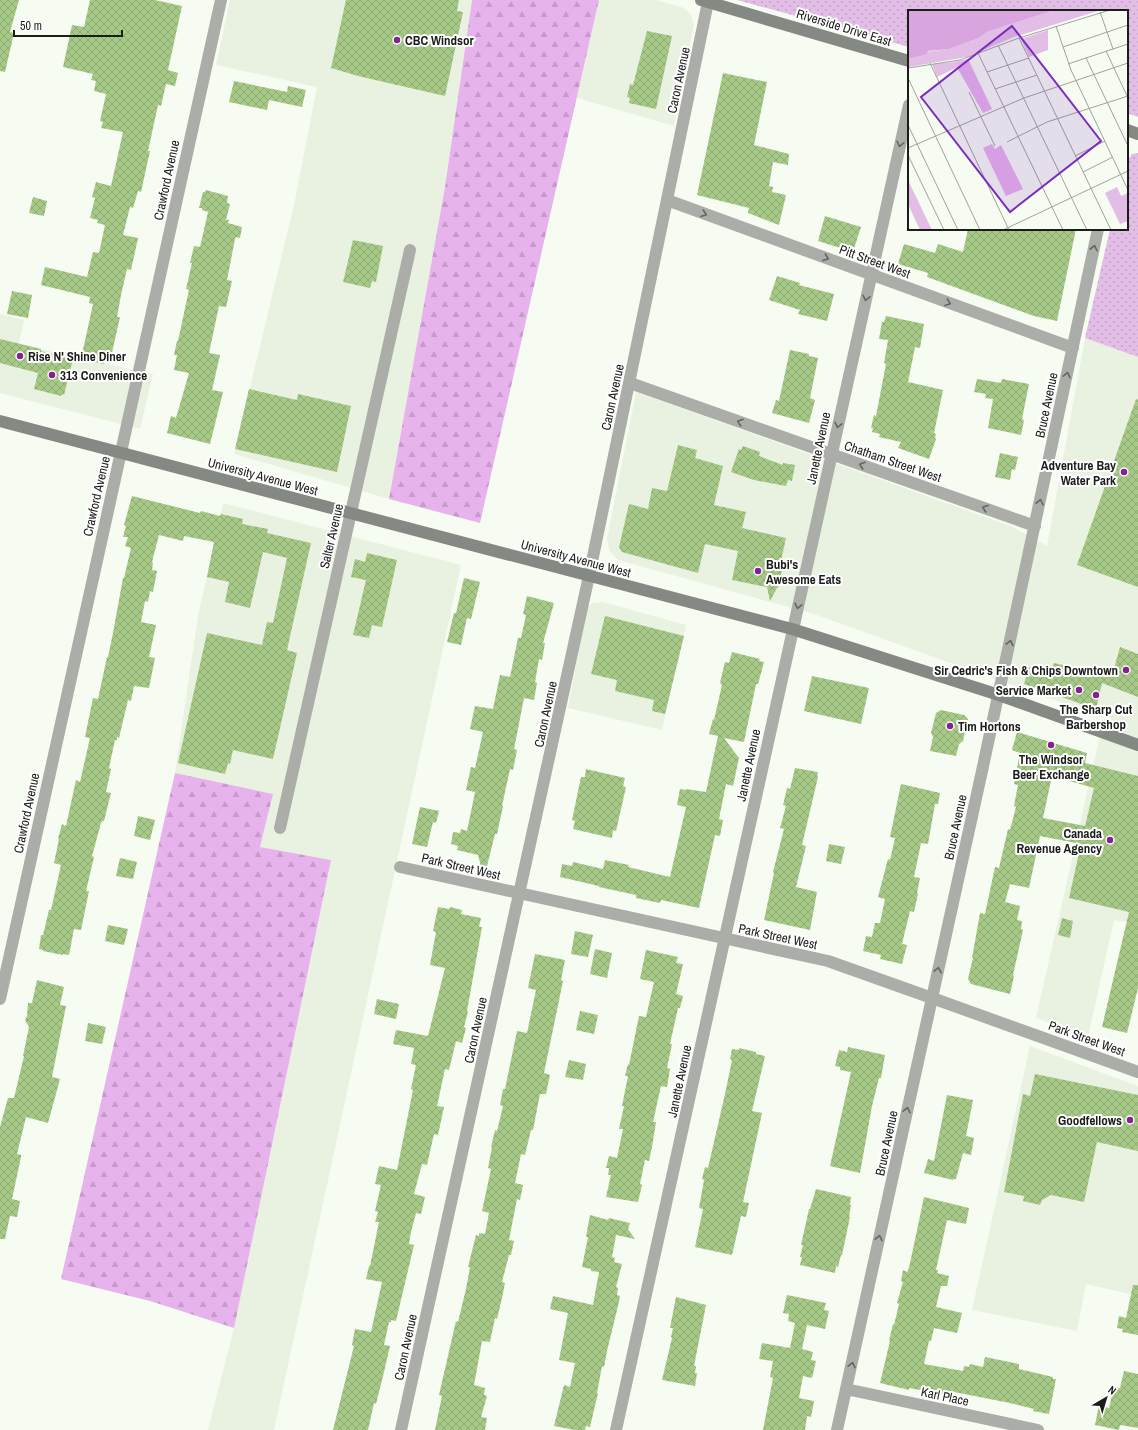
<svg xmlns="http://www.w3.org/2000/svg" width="1138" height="1430" font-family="'Archivo Narrow',sans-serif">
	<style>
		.built { fill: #e9f2e1 }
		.forest { fill: url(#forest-firs) }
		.park { fill: url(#park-dots) }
		.building { fill: url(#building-cross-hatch); fill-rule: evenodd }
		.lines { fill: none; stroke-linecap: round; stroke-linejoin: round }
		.minor { stroke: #abada9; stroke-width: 12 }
		.tertiary { stroke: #abada9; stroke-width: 12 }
		.secondary { stroke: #858983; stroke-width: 12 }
		.oneway { stroke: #636562 }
		.poi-dot { fill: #83238e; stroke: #fff; stroke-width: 1.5 }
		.labels { text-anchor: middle; stroke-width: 4; stroke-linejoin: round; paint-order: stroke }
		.street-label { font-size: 13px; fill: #1b1d1a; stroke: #fff }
		.poi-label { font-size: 13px; font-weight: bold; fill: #1b1d1a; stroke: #fff; text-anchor: start }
		.inset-road { fill: none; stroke: #9fa39c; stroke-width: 1 }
		.view { fill: #7b2cbf; fill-opacity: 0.15; stroke: #7b2cbf; stroke-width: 2 }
		.inset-edge { fill: none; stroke: #1b1d1a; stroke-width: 2 }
	</style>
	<defs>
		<pattern id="forest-firs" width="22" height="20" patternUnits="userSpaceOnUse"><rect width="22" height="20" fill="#e7b3ec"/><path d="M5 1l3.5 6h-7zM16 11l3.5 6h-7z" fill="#c69aca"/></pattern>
		<pattern id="park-dots" width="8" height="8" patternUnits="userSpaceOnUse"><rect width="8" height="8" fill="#e2bde6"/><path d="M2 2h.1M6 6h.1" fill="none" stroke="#c1a2c5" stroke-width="1.8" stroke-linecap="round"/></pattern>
		<pattern id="building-cross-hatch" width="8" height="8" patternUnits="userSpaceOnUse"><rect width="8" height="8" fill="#a7c987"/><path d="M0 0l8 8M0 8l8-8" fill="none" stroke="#8fac74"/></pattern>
	</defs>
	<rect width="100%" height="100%" fill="#f7fcf2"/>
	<!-- built -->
	<path class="built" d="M230,0H472L445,187L389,499L234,454L294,205L317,87L216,65Z
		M599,0H656L682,7L691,14L694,24L674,126L577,98Z
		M0,314L24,320L19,344L153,374L140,429L0,393Z
		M1085,338L1138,357V924L1114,920L1088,1037L1036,1018L1104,718L814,614L618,560L609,550L607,539L636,392L1011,526L1047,546Z
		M223,503L461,565L274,1430H208L234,1328L331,860L260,847L273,794L175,773L198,616Z
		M603,602L686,625L662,730L568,708L587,607L593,603Z
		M1030,1046L1138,1086V1296L1086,1284L1077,1331L972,1310Z"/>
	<!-- forest -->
	<path class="forest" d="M472,0H599L480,523L389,499L445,187Z
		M175,773L273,794L260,847L331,860L234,1328L150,1301L61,1279Z"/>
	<!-- park -->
	<path class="park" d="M737,0H1138V117L1127,113V11H909V47Z
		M1138,153V357L1085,338L1110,229H1127V161L1132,154Z"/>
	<!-- building -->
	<path class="building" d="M0,0H19L10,32L14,33L5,72L0,71Z
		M90,0H155L182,6L168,70L178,73L175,86L166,84L161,106L158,105L148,151H150L141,192L138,191L133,208L130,207L123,235L138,238L131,270L127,269L121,295L117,317H120L111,357L105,356L104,364L81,359L93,304L89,303L90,297L41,285L45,267L87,277L93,252L99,253L105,225L97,223L98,220L90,218L95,198L92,197L96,182L111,186L123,132L101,128L103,122L100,121L106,94L94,91L96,81L91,80L93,74L63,67L72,25L84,27Z
		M346,0H459L457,11L463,12L445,96L358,76L331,68Z
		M647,31L672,36L656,109L629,103L630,98L627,97L630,84L633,85Z
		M723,73L767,82L754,145L789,154L788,165L773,162L769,186L773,187L772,192L786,195L779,225L748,213L749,208L697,195Z
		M234,81L287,92L288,86L306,90L302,107L269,100L267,110L229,102Z
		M206,190L228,196L227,203L230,204L226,220H229L228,223L242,227L240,238L236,237L235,239L227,280L232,281L226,307L219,306L209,353L220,355L212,390L223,392L210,444L167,433L171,416L176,418L189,373L174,370L177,355H174L177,341H178L187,299L189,290L186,289L192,263H190L194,246L200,247L208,212L202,210V208H199L203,192H205Z
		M33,197L47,201L44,216L29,213Z
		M825,216L861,227L853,252L818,241Z
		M968,229H1076L1057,321L1034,316L927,277L928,273L898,264L904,244L935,253L938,244L963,252Z
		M353,240L383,246L376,282L372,281L370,288L343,282Z
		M777,276L800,283L799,285L834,294L827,321L798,314L800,310L769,300Z
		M12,291L32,295L28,318L7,314Z
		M886,316L924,324L920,348L915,347L908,382L943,390L934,433L936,434L935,438L936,439L929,459L898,448L901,442L879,437L880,434L872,432L873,428H871L874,415L876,416L886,364L884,363L888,340L879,339L882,322H884Z
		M0,339L41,349V351L73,359L64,395L62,394L61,396L34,389L38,373L0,363Z
		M790,350L809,354V356L818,358L810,398L815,400L809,423L772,413L776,400L779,401Z
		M977,379L1001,383L1002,379L1029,384L1022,419L1024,420L1021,435L988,428L993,399L985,398L986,394L974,392Z
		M249,389L297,400L298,394L351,406L337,472L235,449Z
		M1136,399L1138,400V587L1077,565Z
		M678,445L697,450L695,458L723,466L714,505L746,512L742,528L786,538L781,561H784L778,588H777L770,601L767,587L732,580L738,551L705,544L698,573L622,552L619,547L629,504L648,509L652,488L667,491Z
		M743,446L760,452L759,456L783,465V463L795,465L792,481L788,480L786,486L754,480L731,472L739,449L741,450Z
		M1000,453L1018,457L1015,470L1012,469L1010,480L995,477Z
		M132,496L200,513L201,511L220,516L221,514L243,519L242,524L268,529L267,533L311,543L287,650L297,653L273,759L233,750L230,764L228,763L225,774L178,763L207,633L262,645L267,622L273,623L287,558L263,552L250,608L225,602L229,582L207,577L214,542L184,536L183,541L159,535L152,562L153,563L152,570L157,571L153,592L150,591L148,602L145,601L141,622L156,625L149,657L155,658L149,688L134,686L131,701L128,700L119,738L117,737V740H115L109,768L111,769L106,792L111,793L104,821H102L101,823L92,856L94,857L86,891H89L81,930L74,929L69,955L63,954V955L43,951V950L39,949L41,935H43L49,910H51L61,865L54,863L59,839H58L62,824L66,826L76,780L80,782L90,738L85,737L93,698L98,699L107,657H108L113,633L123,578H124L131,548L125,546L128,537H123L126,526L124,525Z
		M367,553L397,560L382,627L372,625L369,638L353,635L366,580L351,577L355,559L365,562Z
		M464,578L480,582L471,619L467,618L461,645L447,642L454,613H456Z
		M527,596L554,603L543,643H545L542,660L539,659L535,682L537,683L534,700L524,698L514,749L517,750L513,770L510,769L502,806H503L497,834H495L484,878L478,855L457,850L458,846L451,844L453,832L460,833L461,829L467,831L475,792L466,790L471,767L475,768L483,732L470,729L475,706L493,709L500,675L510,677L518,638H521L526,615L523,614Z
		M605,616L684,636L665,714L652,711L654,700L615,691L617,680L591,674Z
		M1120,647L1138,654V697L1102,683L1096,709L1024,684L1029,667L1050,674L1054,663L1112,676Z
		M732,652L760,659L759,661L764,662L758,684H756L744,742L724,738L739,758L733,786L726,784L719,819L723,820L720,836L715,835L699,908L661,900L660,903L636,898V895L599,887V886L560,877L562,864L572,866L573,862L603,869L605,860L629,865L628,867L670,877L686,807L677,805L680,789L686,790V789L706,792L718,736L709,734L713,719L714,720L722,685L720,683L725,662L729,663Z
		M812,676L869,688L861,724L804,711Z
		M941,710L964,715L968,719L963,741L959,744L956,756L930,751L933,737L931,733L936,713Z
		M1017,732L1087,753L1085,763L1138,776V988L1127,1033L1102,1027L1129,912L1069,898L1081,844L1040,836L1029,888L1010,884L1005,902L1020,906L1017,920L1022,921L1021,929L1023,930L1013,975L1014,976L1010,994L971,984L968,979L973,958H972L980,913L985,914L995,867L999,868L1008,829L1010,830L1016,807L1014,806L1018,785L1014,784L1020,753L1012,750ZM1052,776L1094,788L1085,826L1043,818Z
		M795,768L818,772L817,776L818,777L802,845L806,846L796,887L817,892L810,930L764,920L774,873L773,872L784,829L780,828L786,806L783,805L787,788L790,789Z
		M586,769L625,778L623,786L626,787L616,831L613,830L612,838L573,829L575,821L572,820L581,777H585Z
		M901,784L940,793L938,804H935L928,844L921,843L914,877L920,878L917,893L918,894L914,912L910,911L902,944L907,945L902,964L880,959L881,955L863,951L866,936L872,937L875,923H880L885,899L878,897L888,859L890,860L895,838L890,837Z
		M420,807L439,811L436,823L433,822L427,847L412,844Z
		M138,816L155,820L150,840L134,836Z
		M829,844L845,847L841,864L826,861Z
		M120,858L137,862L133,879L116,876Z
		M438,907L449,909L450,907L462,910L461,914L481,918L479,927H482L467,1011L468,1012L464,1027L466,1028L462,1043L456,1041L449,1070L445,1069L437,1106L444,1107L438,1135L434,1134L427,1165L422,1164L414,1194L425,1197L421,1214L416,1213L411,1232L409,1244L414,1245L396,1321L391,1320V1322H389L384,1345L390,1346L384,1372L376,1404L374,1403L368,1430H333L354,1346L352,1345L355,1329L371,1332L382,1282L366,1279L369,1266H370L379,1222H375L378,1212L375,1211L381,1185L375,1184L379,1166L397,1170L413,1090L411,1089L416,1065L411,1064L414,1048L393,1044L396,1030L428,1036L445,968L430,965L436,932L433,931Z
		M1062,918L1073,921L1070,938L1058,935Z
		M108,925L128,929L124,945L105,941Z
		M575,931L593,935L588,957L571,954Z
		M595,949L612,953L607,978L590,974Z
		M646,950L678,957L676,963L683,964L676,994L683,996L680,1008H678L670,1044H672L667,1068L670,1069L667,1087L661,1086L653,1122H656L652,1147L649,1161L645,1160L640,1184L642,1185L638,1202L606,1197L611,1175H608L609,1168H606L609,1156L617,1158L623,1129H619L624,1106H622L628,1076H625L628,1064L629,1065L639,1016L646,1017L654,982L640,979Z
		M535,954L565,960L561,980L563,981L544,1073L550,1075L546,1094H540L533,1130H531L525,1155L521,1154L515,1183L523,1185L520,1200L517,1199L509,1240L514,1241L511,1255H509L502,1282L505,1283L502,1298L497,1319L495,1318L490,1342L482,1341L474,1385L485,1388L484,1395L487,1396L481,1417L487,1418L485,1430H435L442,1396L439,1395L456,1321L458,1322L466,1289L470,1267H468L476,1235L479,1236V1233L485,1234L489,1213L482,1211L491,1169L488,1168L492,1147H491L495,1130L497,1131L503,1106L500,1105L503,1089H505L517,1031L527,1033L536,990L528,988Z
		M37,980L64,987L60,1005L66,1006L52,1077L60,1079L48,1123L26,1117L17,1154L21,1155V1157L12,1199L20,1201L17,1217L10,1216L5,1239H0V1127L8,1098H14L24,1056H23L29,1027L25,1020L27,1016L28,1003H32Z
		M377,999L399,1004L396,1019L374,1014Z
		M580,1011L598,1015L594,1034L576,1030Z
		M88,1023L106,1027L102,1044L85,1041Z
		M848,1047L885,1055L881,1078H879L872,1106L860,1173L830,1166L851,1072L840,1070V1067L835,1066L839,1050L847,1052Z
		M739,1048L756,1052V1054L765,1056L752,1111L762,1113L743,1202L749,1203L746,1217L741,1216L732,1255L695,1247L703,1209L699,1208L704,1180L702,1179L705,1167L708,1168L725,1094L732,1060L730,1059L732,1049L739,1050Z
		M569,1060L586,1064L583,1080L565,1077Z
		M1035,1074L1138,1095V1151L1097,1142L1084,1202L1051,1195L1042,1200L1040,1205L1023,1201L1024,1196L1004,1192L1023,1094L1030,1096Z
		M947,1095L973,1100L966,1136L974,1138L971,1155L963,1153L956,1179H953V1180L924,1173L928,1159L934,1161Z
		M816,1189L851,1197L850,1205H851L849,1217H850L842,1255H841L838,1267L836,1266L835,1273L800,1265L802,1257H800L803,1245H801L809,1209H810Z
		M924,1197L969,1208L966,1224L947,1220L936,1270H938L937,1273L949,1276L947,1286H941L936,1307L962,1313L957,1333L934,1328L931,1341H929L924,1364L963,1371L964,1366L969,1367L970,1364L983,1367L985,1357L1019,1364V1369L1053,1377V1379H1056L1049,1414L1033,1411L1034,1409L1010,1403L949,1391L948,1395L909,1388V1390L880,1383L890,1341H889L893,1324L894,1325L899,1304L897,1303L903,1282L901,1281L903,1270L907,1272L909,1268Z
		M590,1215L608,1220L609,1218L630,1223L628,1229L635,1239L616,1235L612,1257L615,1258L614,1262L622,1264L616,1287L618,1288L617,1295L620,1296L618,1306L607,1351L604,1367L602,1366L597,1393H598L590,1427L586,1426L585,1430H575L554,1426L564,1385L570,1387L575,1363L559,1360L568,1313L550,1309L553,1296L593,1305L599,1272L591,1271V1269L582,1267L588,1237H586Z
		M1133,1285H1138V1335L1122,1332L1123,1329L1117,1328L1119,1316L1126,1318Z
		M787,1295L826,1303L824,1310L829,1311L825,1329L807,1325L802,1349L813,1352L811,1360L816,1361L812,1378L803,1376L799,1398L814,1401L811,1417L807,1416L805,1430H763L773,1378L770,1377L773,1361L759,1359L762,1343L790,1348L795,1323L788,1321L789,1314L783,1313Z
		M676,1297L706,1305L694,1366H696L695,1373H697L695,1386L662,1380L672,1338L671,1337L673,1328H670Z
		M1124,1371L1138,1374V1428L1120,1425L1119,1430L1095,1425L1099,1405L1109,1408L1114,1387L1120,1388Z"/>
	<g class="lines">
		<!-- minor -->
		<path class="minor" d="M667,200L1073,348
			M630,383L1035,526
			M280,828L410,250
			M400,867L828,961L932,998
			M0,999C72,666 146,333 221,0
			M846,1389L1038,1430
			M401,1430L589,576L708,2
			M616,1430L909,105
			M837,1430L982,771L1098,229"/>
		<!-- tertiary -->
		<path class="tertiary" d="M932,998L1138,1072"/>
		<!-- secondary -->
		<path class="secondary" d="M701,0L909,61
			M1127,130L1138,134
			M0,421L792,629L999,695L1138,745"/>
	</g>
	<!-- one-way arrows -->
	<defs><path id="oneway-chevron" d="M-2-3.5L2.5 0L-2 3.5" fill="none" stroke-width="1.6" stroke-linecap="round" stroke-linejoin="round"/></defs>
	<g class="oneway">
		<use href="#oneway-chevron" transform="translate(900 144) rotate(103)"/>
		<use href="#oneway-chevron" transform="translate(704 214) rotate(20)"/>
		<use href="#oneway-chevron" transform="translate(1094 248) rotate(-78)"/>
		<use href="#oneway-chevron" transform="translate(826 258) rotate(20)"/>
		<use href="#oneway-chevron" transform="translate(866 298) rotate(103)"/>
		<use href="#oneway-chevron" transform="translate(948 303) rotate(20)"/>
		<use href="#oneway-chevron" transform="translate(1067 375) rotate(-78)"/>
		<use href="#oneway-chevron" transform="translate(740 422) rotate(-161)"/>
		<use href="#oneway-chevron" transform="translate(838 425) rotate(102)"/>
		<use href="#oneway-chevron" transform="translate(862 465) rotate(-161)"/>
		<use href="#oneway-chevron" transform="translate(1040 502) rotate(-78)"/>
		<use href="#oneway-chevron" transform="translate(985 508) rotate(-160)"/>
		<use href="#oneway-chevron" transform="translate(798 606) rotate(102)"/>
		<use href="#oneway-chevron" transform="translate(1010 643) rotate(-78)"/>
		<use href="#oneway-chevron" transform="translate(938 970) rotate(-78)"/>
		<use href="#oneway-chevron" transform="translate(907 1110) rotate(-78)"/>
		<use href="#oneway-chevron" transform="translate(879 1238) rotate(-78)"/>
		<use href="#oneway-chevron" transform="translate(852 1365) rotate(-78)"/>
	</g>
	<!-- markers -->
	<g class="poi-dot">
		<circle cx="397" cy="40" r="4"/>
		<circle cx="20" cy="356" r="4"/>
		<circle cx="52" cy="375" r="4"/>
		<circle cx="1124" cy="472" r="4"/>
		<circle cx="758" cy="571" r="4"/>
		<circle cx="1126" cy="670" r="4"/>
		<circle cx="1079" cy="690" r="4"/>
		<circle cx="1096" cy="695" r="4"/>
		<circle cx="950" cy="726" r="4"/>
		<circle cx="1051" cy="745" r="4"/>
		<circle cx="1110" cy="840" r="4"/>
		<circle cx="1130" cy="1120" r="4"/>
	</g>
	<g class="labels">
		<!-- street labels -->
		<g class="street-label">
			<text transform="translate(844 27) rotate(17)" y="5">Riverside Drive East</text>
			<text transform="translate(678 80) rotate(-78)" y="5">Caron Avenue</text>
			<text transform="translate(166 180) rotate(-78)" y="5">Crawford Avenue</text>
			<text transform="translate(875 261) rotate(20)" y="5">Pitt Street West</text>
			<text transform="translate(612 397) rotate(-78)" y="5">Caron Avenue</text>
			<text transform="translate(1046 405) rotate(-78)" y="5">Bruce Avenue</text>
			<text transform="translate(818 448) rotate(-78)" y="5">Janette Avenue</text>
			<text transform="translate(893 461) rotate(19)" y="5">Chatham Street West</text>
			<text transform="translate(263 476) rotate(15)" y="5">University Avenue West</text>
			<text transform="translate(96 496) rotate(-77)" y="5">Crawford Avenue</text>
			<text transform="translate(331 536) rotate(-77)" y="5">Salter Avenue</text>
			<text transform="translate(576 558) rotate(15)" y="5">University Avenue West</text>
			<text transform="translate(545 714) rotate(-78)" y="5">Caron Avenue</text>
			<text transform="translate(748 765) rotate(-78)" y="5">Janette Avenue</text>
			<text transform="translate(26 813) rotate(-78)" y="5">Crawford Avenue</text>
			<text transform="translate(955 827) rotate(-78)" y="5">Bruce Avenue</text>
			<text transform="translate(461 866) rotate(13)" y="5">Park Street West</text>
			<text transform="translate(778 936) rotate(12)" y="5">Park Street West</text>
			<text transform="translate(475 1030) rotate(-78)" y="5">Caron Avenue</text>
			<text transform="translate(1087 1038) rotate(20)" y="5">Park Street West</text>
			<text transform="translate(679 1081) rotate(-78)" y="5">Janette Avenue</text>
			<text transform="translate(886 1143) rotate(-78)" y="5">Bruce Avenue</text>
			<text transform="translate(405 1347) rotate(-78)" y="5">Caron Avenue</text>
			<text transform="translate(945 1396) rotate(12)" y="5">Karl Place</text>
		</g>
		<!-- poi labels -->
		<g class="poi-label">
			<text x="405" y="45">CBC Windsor</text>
			<text x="28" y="361">Rise N' Shine Diner</text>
			<text x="60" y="380">313 Convenience</text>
			<text x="1116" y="470" text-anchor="end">Adventure Bay<tspan x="1116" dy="15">Water Park</tspan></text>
			<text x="766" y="569">Bubi's<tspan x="766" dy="15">Awesome Eats</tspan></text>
			<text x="1118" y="675" text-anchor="end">Sir Cedric's Fish &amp; Chips Downtown</text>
			<text x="1071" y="695" text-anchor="end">Service Market</text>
			<text x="1096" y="714" text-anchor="middle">The Sharp Cut<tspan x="1096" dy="15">Barbershop</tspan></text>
			<text x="958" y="731">Tim Hortons</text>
			<text x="1051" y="764" text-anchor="middle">The Windsor<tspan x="1051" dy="15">Beer Exchange</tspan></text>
			<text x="1102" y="838" text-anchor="end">Canada<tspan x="1102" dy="15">Revenue Agency</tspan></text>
			<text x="1122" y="1125" text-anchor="end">Goodfellows</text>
		</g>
	</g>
	<!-- overview -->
	<g transform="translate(908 10)">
		<rect width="220" height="220" fill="#f7fcf2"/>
		<path d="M46,52L50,57L29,67L24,54Z" fill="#e2bde6"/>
		<path d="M60,49L84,99L75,103L46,52ZM84,134L87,139L93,135L115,179L98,186L75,138Z" fill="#e7b3ec"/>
		<path d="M147,0H193L106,27L59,47L0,57V49L17,45V42L41,39L71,28L79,22ZM140,20V40L121,47L113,29ZM0,170L24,220H12L0,194ZM209,177L213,186L220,183V211L212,214L197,183Z" fill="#e2bde6"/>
		<path d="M0,0H147L79,22L71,28L41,39L20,41L17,45L0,49Z" fill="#d9a5de"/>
		<path class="inset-road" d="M192,2L205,39M148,16L163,60L220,180M111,28L203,220M90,35L179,220M155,37L220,15M198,41L220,88M70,43L155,220M178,48L220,136M22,53L101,220M160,54L220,34M0,58L52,50L111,28L202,0M79,62L121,48M0,68L72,220M87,79L129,65M61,82L87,136M0,115L50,220M99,132L139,112L220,86M0,138L116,88L220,53M0,145L36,220M167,146L197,131M175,162L205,147M95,220L220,161"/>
		<path class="view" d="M104,16L193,131L102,202L13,87Z"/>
		<rect width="220" height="220" class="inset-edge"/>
	</g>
	<!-- north arrow -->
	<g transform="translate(1106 1398) rotate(38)" stroke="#ffffff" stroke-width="3" paint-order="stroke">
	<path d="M0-3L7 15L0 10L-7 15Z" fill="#1b1d1a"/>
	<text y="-6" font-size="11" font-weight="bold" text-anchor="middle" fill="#1b1d1a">N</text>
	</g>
	<!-- scale -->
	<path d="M14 30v6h108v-6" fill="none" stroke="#1b1d1a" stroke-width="2"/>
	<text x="20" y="30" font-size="12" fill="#1b1d1a" stroke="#ffffff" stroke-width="3" paint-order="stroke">50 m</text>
</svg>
